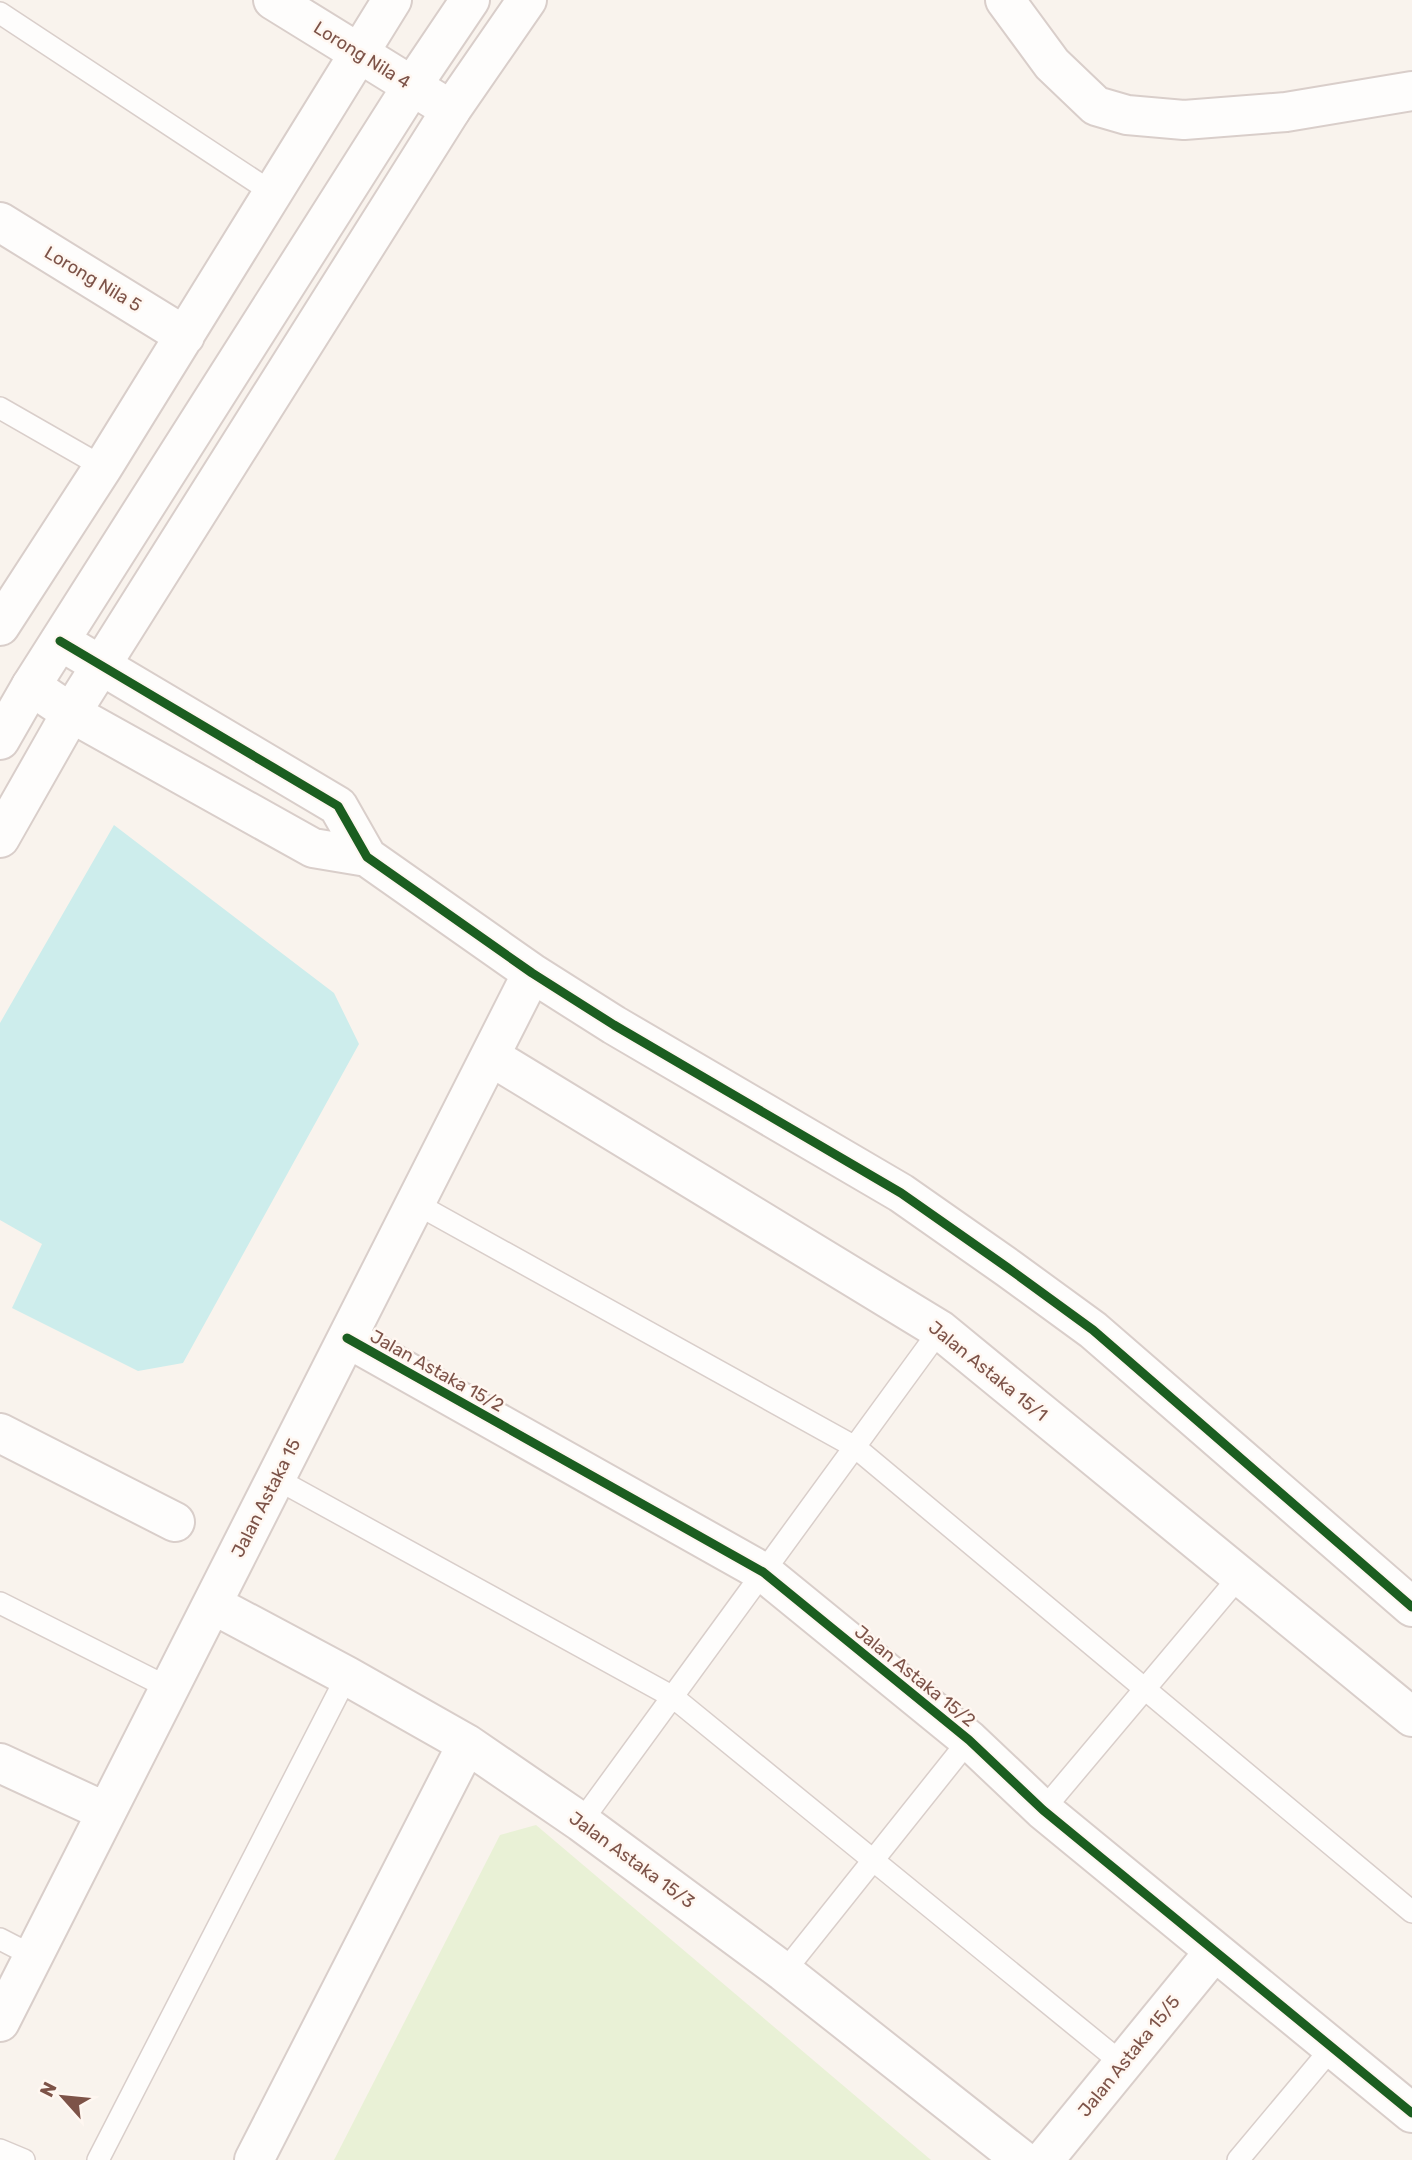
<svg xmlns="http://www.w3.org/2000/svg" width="1412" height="2160" font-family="Rubik,sans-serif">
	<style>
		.green { fill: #e9f1d6 }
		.water { fill: #cdedec }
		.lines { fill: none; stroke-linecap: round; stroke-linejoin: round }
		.service-casing { stroke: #d9ceca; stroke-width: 24 }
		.minor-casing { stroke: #d9ceca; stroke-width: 42 }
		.tertiary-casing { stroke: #d9ceca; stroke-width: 42 }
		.service { stroke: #fefdfc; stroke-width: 21 }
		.minor { stroke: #fefdfc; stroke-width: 38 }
		.tertiary { stroke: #fefdfc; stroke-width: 38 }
		.cycleway-casing { stroke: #fff7f1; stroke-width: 13 }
		.cycleway { stroke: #1b5e20; stroke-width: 9 }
		.labels { text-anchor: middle; stroke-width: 5; stroke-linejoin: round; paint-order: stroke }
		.street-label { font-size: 18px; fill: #7d5348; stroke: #fff7f1 }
	</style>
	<rect width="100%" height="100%" fill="#f9f3ed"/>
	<!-- green -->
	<path class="green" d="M536,1825L931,2160H334L500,1835Z"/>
	<!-- water -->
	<path class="water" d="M114,825L334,993L359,1044L183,1363L138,1371L12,1308L42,1244L0,1220V1023Z"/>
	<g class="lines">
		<defs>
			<path id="service" d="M0,13L273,193
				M0,408L103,467
				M415,1203L855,1447L1412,1912
				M275,1478L673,1697L1123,2064
				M0,1603L169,1688
				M1043,1810L1239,1577
				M581,1822L940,1330
				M0,1939L33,1956
				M784,1972L969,1740
				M0,2150L24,2160
				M98,2160L347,1676
				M1238,2160L1331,2049"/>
			<path id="minor" d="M273,0L451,110
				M1005,0L1052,64L1096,106L1127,115L1184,120L1286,112L1412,91
				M0,222L185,336
				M0,626L103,467L392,0
				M60,641L338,806L367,857L532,973L614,1025L901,1193L1008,1268L1093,1330L1412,1607
				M31,686L71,713L313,848L367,857
				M490,1056L940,1330L1412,1717
				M347,1338L763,1572L969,1740L1043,1810L1412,2113
				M0,1433L175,1522
				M212,1604L347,1676L467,1744L581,1822L784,1972L1022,2160
				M0,1763L106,1812
				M0,2022L532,973
				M254,2160L467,1744
				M1044,2160L1214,1952"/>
			<path id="tertiary" d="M0,740L31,686L412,86L470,0
				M0,838L71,713L451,110L527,0"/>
		</defs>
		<!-- service casing -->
		<use href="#service" class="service-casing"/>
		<!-- minor casing -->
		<use href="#minor" class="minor-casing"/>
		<!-- tertiary casing -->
		<use href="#tertiary" class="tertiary-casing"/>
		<!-- service -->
		<use href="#service" class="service"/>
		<!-- minor -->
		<use href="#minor" class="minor"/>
		<!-- tertiary -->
		<use href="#tertiary" class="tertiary"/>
		<defs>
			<path id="cycleway" d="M60,641L338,806L367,857L532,973L614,1025L901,1193L1008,1268L1093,1330L1412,1607
				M347,1338L763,1572L969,1740L1043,1810L1412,2113"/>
		</defs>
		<!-- cycleway casing -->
		<use href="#cycleway" class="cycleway-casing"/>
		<!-- cycleway -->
		<use href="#cycleway" class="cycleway"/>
	</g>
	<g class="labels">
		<!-- street labels -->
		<g class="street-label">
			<text transform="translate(362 55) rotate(32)" y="6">Lorong Nila 4</text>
			<text transform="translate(93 279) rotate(31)" y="6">Lorong Nila 5</text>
			<text transform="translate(437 1371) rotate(29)" y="6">Jalan Astaka 15/2</text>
			<text transform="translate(988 1371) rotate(39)" y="6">Jalan Astaka 15/1</text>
			<text transform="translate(266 1498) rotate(-63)" y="6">Jalan Astaka 15</text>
			<text transform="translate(915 1676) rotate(39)" y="6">Jalan Astaka 15/2</text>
			<text transform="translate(632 1860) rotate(36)" y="6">Jalan Astaka 15/3</text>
			<text transform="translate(1129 2056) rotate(-51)" y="6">Jalan Astaka 15/5</text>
		</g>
	</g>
	<!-- north arrow -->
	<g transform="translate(63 2097) rotate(297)" stroke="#fff7f1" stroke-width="5" paint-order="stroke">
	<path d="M0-5L12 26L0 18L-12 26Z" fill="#7d5348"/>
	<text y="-10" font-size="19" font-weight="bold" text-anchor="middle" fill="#7d5348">N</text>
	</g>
</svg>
